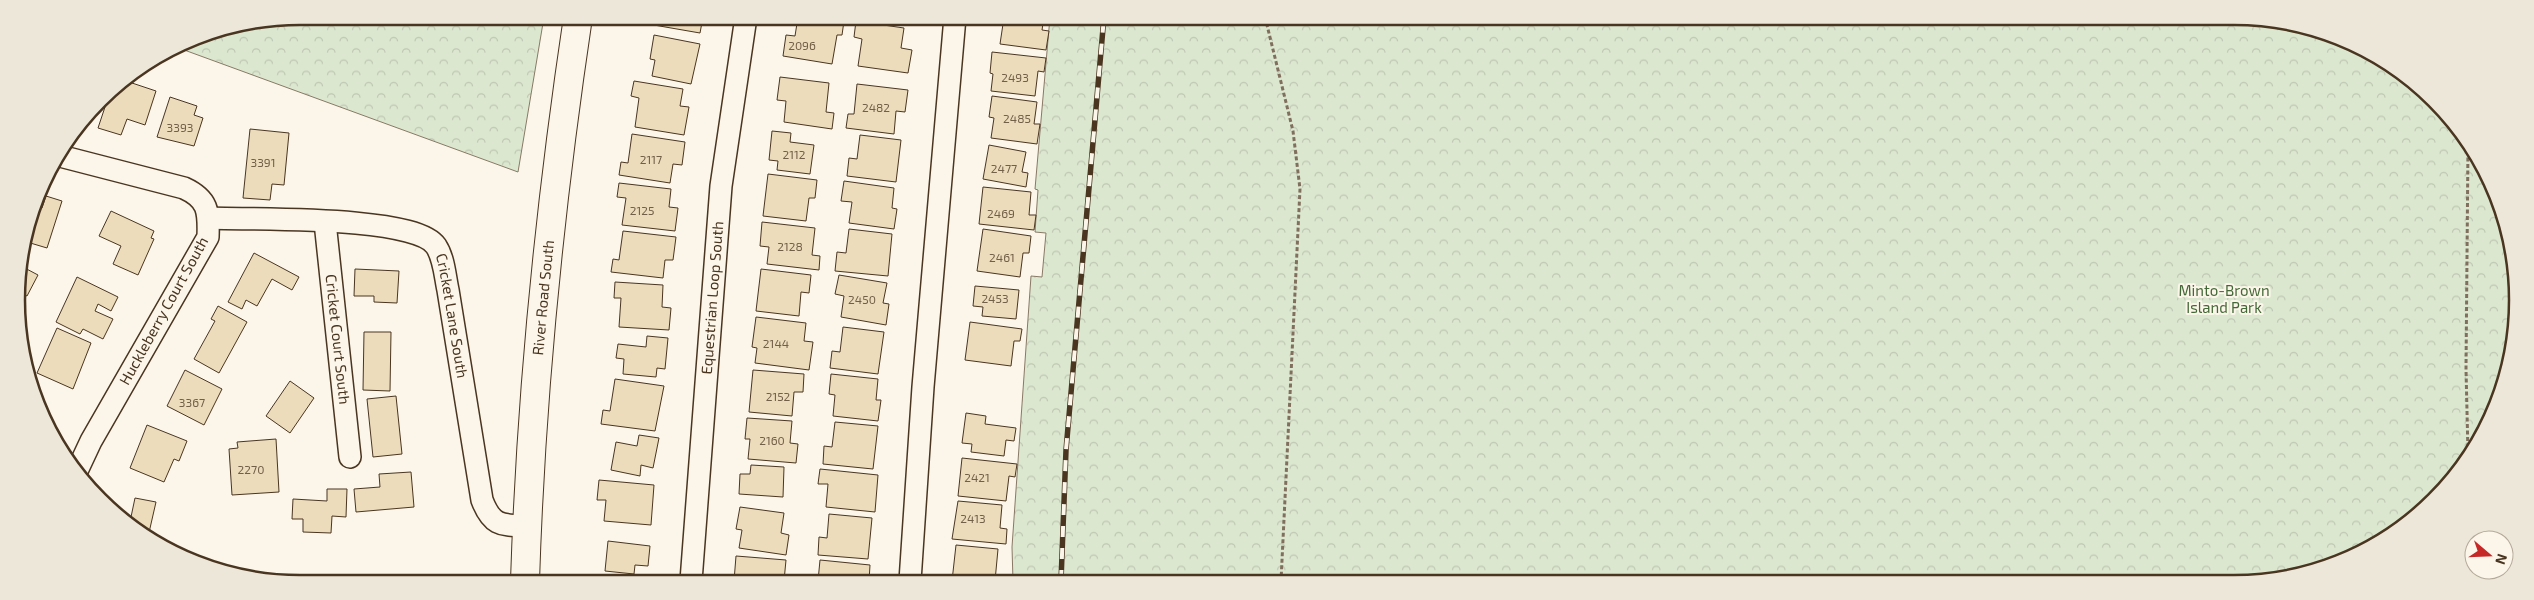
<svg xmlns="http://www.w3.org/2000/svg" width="2534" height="600" font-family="'Exo 2',sans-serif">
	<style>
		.forest { fill: url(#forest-crowns); stroke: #887966 }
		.building { fill: #ecdcbc; stroke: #4a3520 }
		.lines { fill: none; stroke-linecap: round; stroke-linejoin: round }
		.minor-casing { stroke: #4a3520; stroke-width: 24 }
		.major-casing { stroke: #4a3520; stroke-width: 30 }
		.path { stroke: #7f6f5c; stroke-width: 3; stroke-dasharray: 4 2.5; stroke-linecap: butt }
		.minor { stroke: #fbf6e9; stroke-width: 21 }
		.major { stroke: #fbf6e9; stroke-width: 28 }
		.rail-casing { stroke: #4a3520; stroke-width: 5.5 }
		.rail { stroke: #fbf6e9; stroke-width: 4; stroke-dasharray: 11; stroke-linecap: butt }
		.labels { text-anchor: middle; stroke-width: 4; stroke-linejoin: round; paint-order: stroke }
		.number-label { font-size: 12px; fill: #725f47 }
		.park-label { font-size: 15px; fill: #436837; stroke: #fbf6e9 }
		.street-label { font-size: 15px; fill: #4a3520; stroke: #fbf6e9 }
		.rim { fill: none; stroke: #4a3520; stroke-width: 2.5 }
	</style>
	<defs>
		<pattern id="forest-crowns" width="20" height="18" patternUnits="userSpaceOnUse" patternTransform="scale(1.25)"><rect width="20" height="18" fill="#dce7d0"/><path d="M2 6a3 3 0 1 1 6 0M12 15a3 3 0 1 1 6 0" fill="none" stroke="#bec7b2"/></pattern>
	</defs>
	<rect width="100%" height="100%" fill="#fbf6e9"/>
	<!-- forest -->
	<path class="forest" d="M300,16L544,17L518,172L176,47L192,38Z
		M1050,17L2271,19L2376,54L2459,127L2508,227L2515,337L2488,426L2434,501L2359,555L2271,581H1013L1012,547L1031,276L1042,277L1046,233L1035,232L1038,190L1035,189Z"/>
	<!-- building -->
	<path class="building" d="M649,17H703L700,33L648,24Z
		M798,17H818L844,21L842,35H837L832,64L783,56L786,35L795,36Z
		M871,17H912L911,22Z
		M999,17H1044L1042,30L1049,31L1046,50L1000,44L1003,24H998Z
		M856,21L904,28L901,48L912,50L908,73L858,66L862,39L854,37Z
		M654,35L700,44L691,84L652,76L655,60L650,59Z
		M992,52L1046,58L1044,72L1038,71L1035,96L991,91L993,74L990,73Z
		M780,77L829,83L826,112L834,113L832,129L784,122L786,101L777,100Z
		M123,80L156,91L145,125L127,119L121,135L98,128L111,89Z
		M634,81L683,89L680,106L689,107L684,135L635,127L639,98L631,96Z
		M857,84L908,90L905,112L896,111L894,134L846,128L848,114H854Z
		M992,96L1037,102L1034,124H1040L1037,144L991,138L994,118L989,117Z
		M170,97L197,106L194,115L203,118L194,146L157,137Z
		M250,129L289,133L284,185L272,184L270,200L243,198Z
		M772,131L791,133L790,142L814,145L810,174L777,170L778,161L769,160Z
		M632,134L685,142L682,165L673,164L670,183L619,175L621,162L628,163Z
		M860,135L901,140L896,182L847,176L849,158L857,159Z
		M989,145L1026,152L1022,172L1028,173L1026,187L983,179Z
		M768,174L817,180L815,198H809L806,221L763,216Z
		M844,181L894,188L892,208L897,209L894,229L849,223L852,202L841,201Z
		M619,183L671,189L669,207L678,208L675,231L622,225L626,198L617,197Z
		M983,187L1031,192L1029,215H1036L1034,230L979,224Z
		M46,196L62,201L47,248L27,242L37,207L42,208Z
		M111,211L154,231L151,238L154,239L138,275L113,264L121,246L99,236Z
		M762,222L815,228L812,255L820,256L819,270L767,264L769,247L760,246Z
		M849,229L892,234L888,276L835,271L837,252L846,253Z
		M983,229L1031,236L1029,253H1023L1020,277L977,271Z
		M623,231L676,237L673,260H665L663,278L611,272L613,259L619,260Z
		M254,253L299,277L292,290L272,279L257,306L246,300L242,309L228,302Z
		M21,266L38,275L27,296L18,292L17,281Z
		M355,269L399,271L397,303L374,302V296H354Z
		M761,269L811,275L809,293L801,292L799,316L756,311Z
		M839,275L887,283L883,303L889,304L886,325L841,317L844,296L835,294Z
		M77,277L118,297L111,311L98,304L95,311L113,319L103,339L83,329L80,334L56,322Z
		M615,282L663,285L662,307L671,308L669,330L619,327L621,298H614Z
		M975,286L1019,290L1016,319L982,316L983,307L973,306Z
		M218,306L247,322L219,373L194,359L215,321L211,319Z
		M756,317L806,323L804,341L813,342L809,370L755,363L757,348L752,347Z
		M970,322L1022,329L1020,341H1014L1011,366L965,360Z
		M843,327L884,332L878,374L830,368L832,351L840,352Z
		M57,328L91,343L73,389L37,373Z
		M364,332H391L390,391L363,390Z
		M647,336L668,338L665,369L657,368L656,377L623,374L624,359L616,358L618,344L646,347Z
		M185,370L222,389L204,425L167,406Z
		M753,370L804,374L803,392H794L792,416L749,412Z
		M831,374L878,379L876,400H881L878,421L833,416L835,395L829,394Z
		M615,379L664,386L655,431L601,424L603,410L610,411Z
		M290,381L314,398L290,433L266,416Z
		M396,396L402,454L373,457L367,399Z
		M966,413L986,416L985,424L1016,428L1014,441L1006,440L1004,456L971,452L972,444L962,443Z
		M747,418L792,421L790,443L798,444L796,463L748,459L750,439H745Z
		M835,422L878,426L873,469L823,464L824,446L832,447Z
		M147,425L187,441L179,461L174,459L164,482L130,468Z
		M639,435L659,438L653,468L641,465L640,476L611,470L616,442L637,446Z
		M276,439L279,492L232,495L229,449L238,448L237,442Z
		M962,458L1017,464L1015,477L1009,476L1006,501L958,496Z
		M751,465L784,467L783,497L739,494L740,474H750Z
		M820,469L878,475L875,512L826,507L828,484H818Z
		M411,472L414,507L356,512L354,489L380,487L379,474Z
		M599,480L654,485L651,525L604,521L606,500H597Z
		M327,489H347L346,517L332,516L331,533L303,532V519H292L293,499L327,501Z
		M135,498L156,502L148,537L124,516L131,517Z
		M958,501L1002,505L1000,528L1007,529L1006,544L952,539Z
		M740,507L784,513L781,533L789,535L786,555L739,548L742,530L736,529Z
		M829,514L872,518L868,559L818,555L819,537L827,538Z
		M608,541L650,546L648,566L635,565L634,574L605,571Z
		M956,545L998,549L995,581H952Z
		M736,556L786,560L784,581H734Z
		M820,560L870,565L869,581H818Z"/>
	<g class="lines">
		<defs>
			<g id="minor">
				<path d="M60,156L184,188C208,199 209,211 208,237L91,441L76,473"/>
				<path id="s1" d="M209,218C249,220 415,215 436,246C444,258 445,276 448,290L482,500C492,526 501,525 526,526"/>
				<path id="s2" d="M325,222L350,457"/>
				<path id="s3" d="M691,581L721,186L746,17"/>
				<path d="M910,581L923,387L955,17"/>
			</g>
			<g id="major">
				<path id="s4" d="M525,581C531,392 550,204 578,17"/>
			</g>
		</defs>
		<!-- minor casing -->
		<use href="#minor" class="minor-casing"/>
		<!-- major casing -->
		<use href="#major" class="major-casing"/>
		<!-- path -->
		<path class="path" d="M1265,17L1293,131L1300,189L1281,581
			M2468,454L2466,369L2468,146"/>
		<!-- minor -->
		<use href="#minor" class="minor"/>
		<!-- major -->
		<use href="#major" class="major"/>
		<defs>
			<path id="rail" d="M1061,581L1066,450L1104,17"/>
		</defs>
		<!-- rail casing -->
		<use href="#rail" class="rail-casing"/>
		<!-- rail -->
		<use href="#rail" class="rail"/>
	</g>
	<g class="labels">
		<!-- number labels -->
		<g class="number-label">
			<text x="802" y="50">2096</text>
			<text x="1015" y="82">2493</text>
			<text x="876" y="112">2482</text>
			<text x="1017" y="123">2485</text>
			<text x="180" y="132">3393</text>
			<text x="794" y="159">2112</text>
			<text x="651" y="164">2117</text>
			<text x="263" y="167">3391</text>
			<text x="1004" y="173">2477</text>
			<text x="642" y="215">2125</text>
			<text x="1001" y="218">2469</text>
			<text x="790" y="251">2128</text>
			<text x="1002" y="262">2461</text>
			<text x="995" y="303">2453</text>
			<text x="862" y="304">2450</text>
			<text x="776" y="348">2144</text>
			<text x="778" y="401">2152</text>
			<text x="192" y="407">3367</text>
			<text x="772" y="445">2160</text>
			<text x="251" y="474">2270</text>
			<text x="977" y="482">2421</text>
			<text x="973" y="523">2413</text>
		</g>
		<!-- park labels -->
		<g class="park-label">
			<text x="2224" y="296">Minto-Brown<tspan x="2224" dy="17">Island Park</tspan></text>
		</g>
		<!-- street labels -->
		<g class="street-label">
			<text dy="5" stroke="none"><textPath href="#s4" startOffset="284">River Road South</textPath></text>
			<text dy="5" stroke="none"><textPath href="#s3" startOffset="284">Equestrian Loop South</textPath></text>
			<text transform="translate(164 311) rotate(-61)" y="5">Huckleberry Court South</text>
			<text dy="5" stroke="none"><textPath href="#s1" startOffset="304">Cricket Lane South</textPath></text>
			<text dy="5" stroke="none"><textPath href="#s2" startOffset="118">Cricket Court South</textPath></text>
		</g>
	</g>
	<!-- crop -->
	<path d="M0 0H2534V600H0ZM300 25H2234A275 275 0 0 1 2509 300V300A275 275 0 0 1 2234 575H300A275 275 0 0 1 25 300V300A275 275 0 0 1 300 25Z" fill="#ede7d9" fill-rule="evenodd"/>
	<path class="rim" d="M300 25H2234A275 275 0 0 1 2509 300V300A275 275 0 0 1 2234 575H300A275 275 0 0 1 25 300V300A275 275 0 0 1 300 25Z"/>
	<!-- north arrow -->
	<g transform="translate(2489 555) rotate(109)"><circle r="24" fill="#fbf6e9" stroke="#b4a999"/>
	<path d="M0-4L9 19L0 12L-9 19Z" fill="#c62828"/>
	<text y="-8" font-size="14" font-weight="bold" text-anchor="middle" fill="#4a3520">N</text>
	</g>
</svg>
